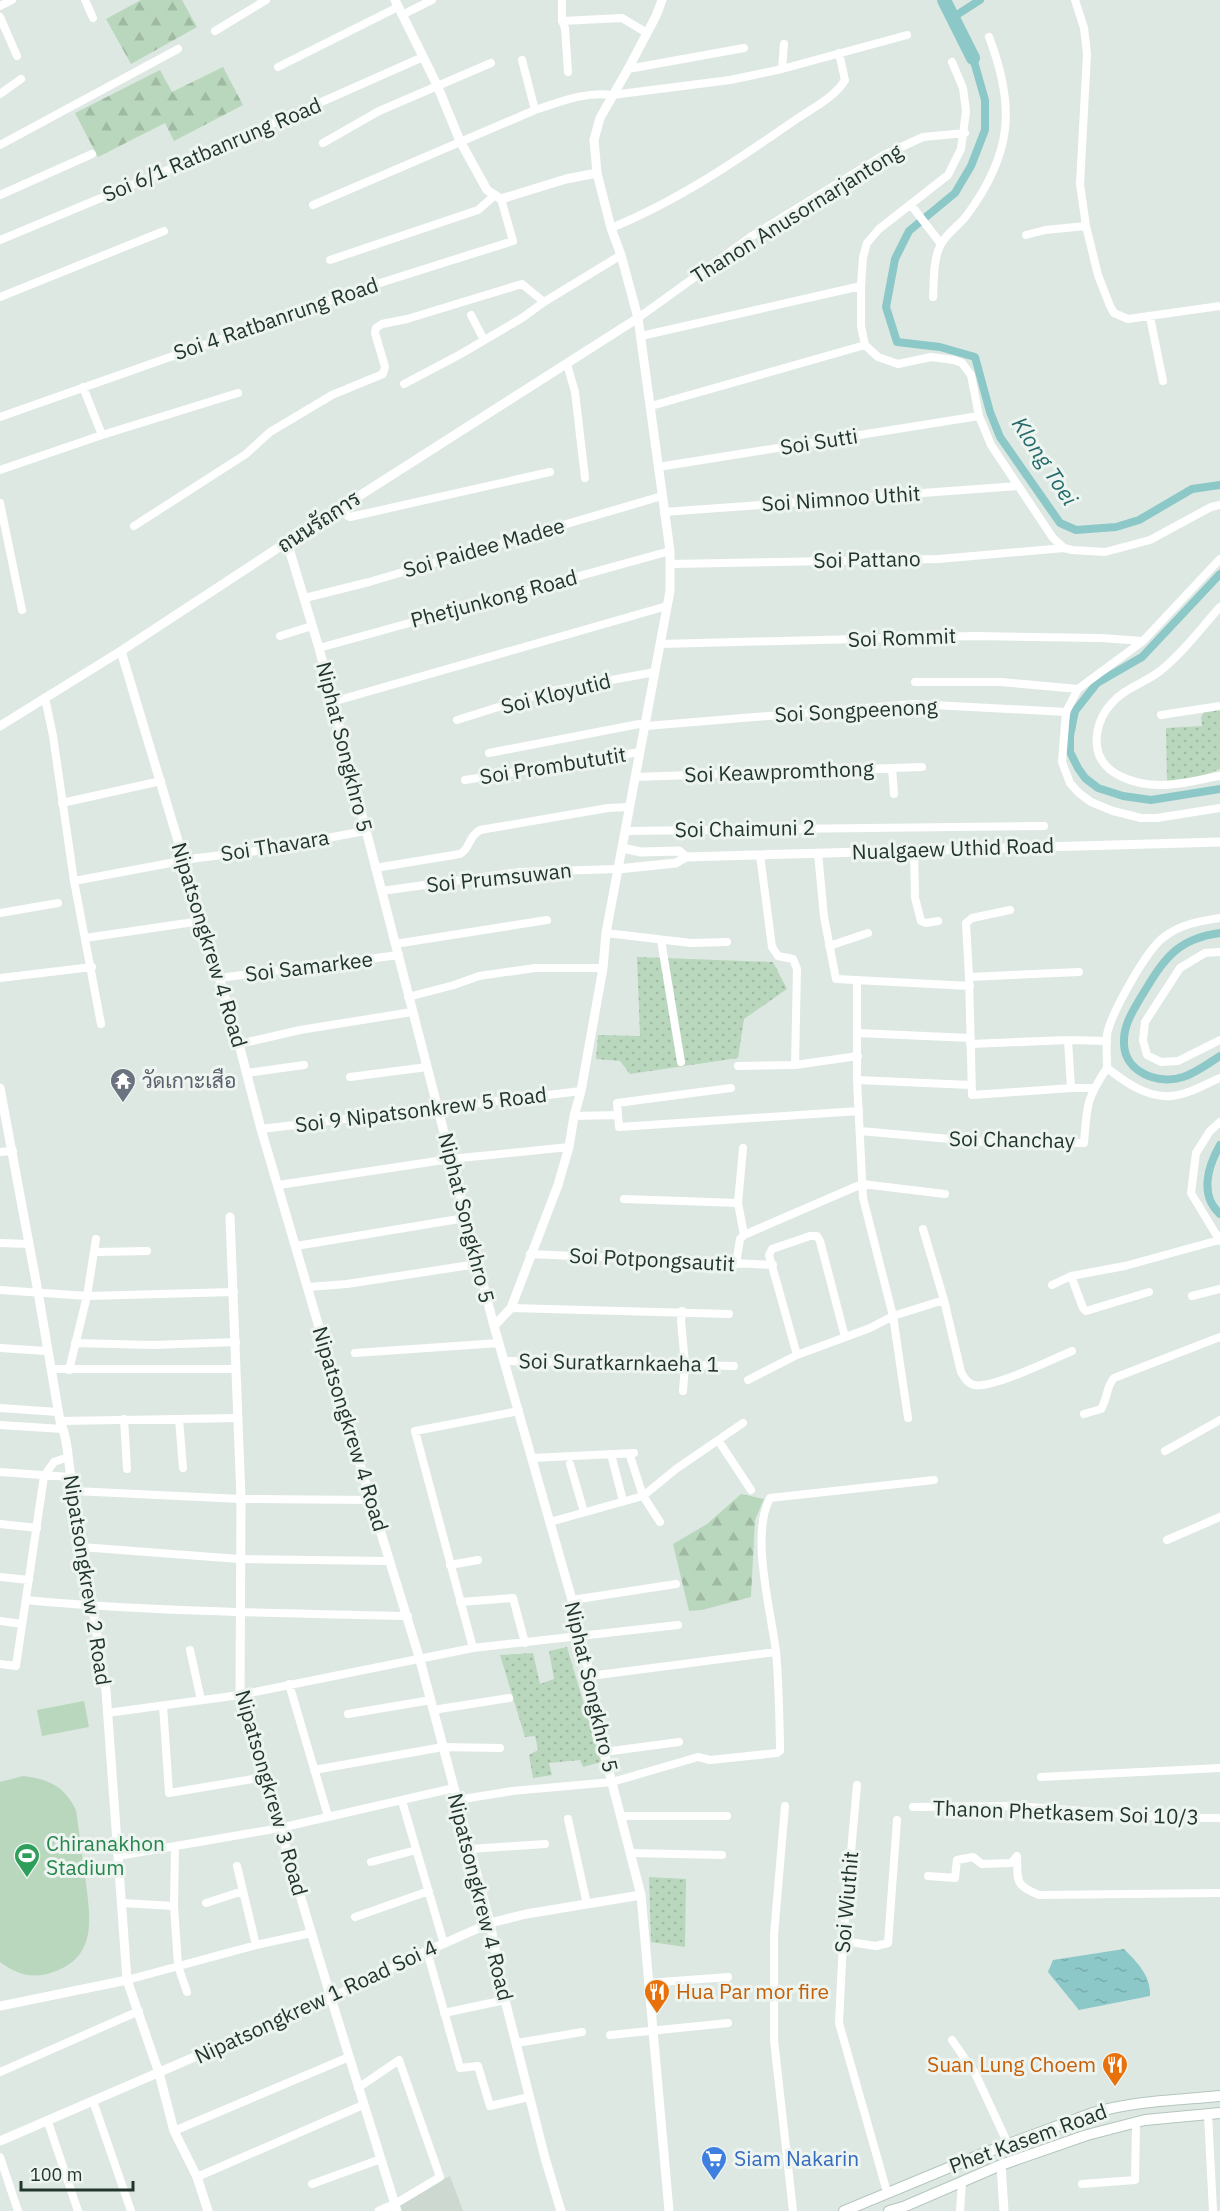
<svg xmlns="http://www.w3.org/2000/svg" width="1220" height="2211" font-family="'IBM Plex Sans',Sarabun,sans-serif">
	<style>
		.built { fill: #cdd8d1 }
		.grass { fill: url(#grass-dots) }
		.forest { fill: url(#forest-firs) }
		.pitch { fill: #b9d7bd }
		.water { fill: url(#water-ripples) }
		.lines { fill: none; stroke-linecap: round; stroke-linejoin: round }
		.canal { stroke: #8cc8c8; stroke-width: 8 }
		.river { stroke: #8cc8c8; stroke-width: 14 }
		.secondary-casing { stroke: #b3c6bc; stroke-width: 12 }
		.minor { stroke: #fff; stroke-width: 8 }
		.tertiary { stroke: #fff; stroke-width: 9 }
		.secondary { stroke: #fff; stroke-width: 10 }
		.labels { text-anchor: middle; stroke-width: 6; stroke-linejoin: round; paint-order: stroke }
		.street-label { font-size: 21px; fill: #22362d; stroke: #eef5f1 }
		.worship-label { font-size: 21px; fill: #5b616d; stroke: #eef5f1; text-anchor: start }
		.leisure-label { font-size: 21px; fill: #27864d; stroke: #eef5f1; text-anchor: start }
		.food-label { font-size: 21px; fill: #c56008; stroke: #eef5f1; text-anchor: start }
		.shop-label { font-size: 21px; fill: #366cbe; stroke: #eef5f1; text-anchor: start }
		.water-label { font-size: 22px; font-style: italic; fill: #236a6a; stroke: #eef5f1 }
	</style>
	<defs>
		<pattern id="grass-dots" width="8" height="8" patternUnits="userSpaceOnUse" patternTransform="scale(1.5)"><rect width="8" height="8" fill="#b9d7bd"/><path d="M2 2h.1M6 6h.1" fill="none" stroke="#9fb9a3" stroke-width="1.8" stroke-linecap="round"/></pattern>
		<pattern id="forest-firs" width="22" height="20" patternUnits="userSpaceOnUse" patternTransform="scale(1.5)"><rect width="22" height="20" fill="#b9d7bd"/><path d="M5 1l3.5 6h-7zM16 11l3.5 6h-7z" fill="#9fb9a3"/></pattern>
		<pattern id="water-ripples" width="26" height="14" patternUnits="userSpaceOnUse" patternTransform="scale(1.5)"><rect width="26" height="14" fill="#8cc8c8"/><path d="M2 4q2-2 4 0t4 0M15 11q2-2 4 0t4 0" fill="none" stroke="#78acac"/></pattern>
	</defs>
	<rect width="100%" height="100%" fill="#dee8e2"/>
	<!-- built -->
	<path class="built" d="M450,2176L463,2211H397L395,2205Z"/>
	<!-- grass -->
	<path class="grass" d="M1220,709V769L1200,777L1167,782L1166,728L1202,726L1201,717L1204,712Z
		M637,957L773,962L787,989L744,1019L738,1058L630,1074L620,1061L596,1059L598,1035L640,1036Z
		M567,1647L601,1762L583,1767L580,1760L549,1763L552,1775L533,1778L529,1755L538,1750L535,1736L525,1737L500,1655L533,1653L540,1684L554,1679L549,1651Z
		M649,1877L686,1879L685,1947L651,1942Z"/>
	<!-- forest -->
	<path class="forest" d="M141,0H182L197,27L131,64L106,19Z
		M223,67L243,105L174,141L165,123L98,157L75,113L160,70L172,92Z
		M741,1494L764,1499L755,1520L751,1597L702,1610L689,1611L673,1544L707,1524Z"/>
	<!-- pitch -->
	<path class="pitch" d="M84,1701L89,1727L42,1736L37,1710Z
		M23,1776C49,1779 64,1786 76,1810C79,1832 82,1853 85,1875C89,1912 100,1954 56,1971C34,1980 18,1975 0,1962V1782Z"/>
	<!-- water -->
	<path class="water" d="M1124,1949C1137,1962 1151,1976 1150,1996L1079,2010L1048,1972L1053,1960Z"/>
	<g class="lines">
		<!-- canal -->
		<path class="canal" d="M952,18L980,0
			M973,58L985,100V130L971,166L955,193L909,231L895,259L886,307L897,342L940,347L975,357L990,412L1000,437L1060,523L1076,530L1116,527L1139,520L1192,489L1220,485
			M1220,574L1142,657L1097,683L1075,711L1070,736V752L1078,768L1085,778L1098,788L1123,796L1151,800L1220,789
			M1220,933C1175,939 1163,961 1141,997C1133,1011 1123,1025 1124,1044C1125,1073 1159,1085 1183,1077C1196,1073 1209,1063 1220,1056
			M1220,1145C1208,1166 1199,1195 1220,1214"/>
		<!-- river -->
		<path class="river" d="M944,0L973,58"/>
		<defs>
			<path id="secondary" d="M844,2211L982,2154L1093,2113C1133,2101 1178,2100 1220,2096
				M889,2211L903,2207L1001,2165L1087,2135L1145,2120L1220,2113"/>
		</defs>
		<!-- secondary casing -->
		<use href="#secondary" class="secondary-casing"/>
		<!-- minor -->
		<path class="minor" d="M85,0L93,18
			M562,0V21L622,18L647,33
			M1075,0L1084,28L1087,54L1080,184L1086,226L1098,275L1110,306L1114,313L1128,319L1220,306
			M0,6L12,0
			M402,15L432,0
			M0,17L17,56
			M562,21L565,28L568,72
			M215,31L266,0
			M952,62L963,88L966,111L961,149L948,175L879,229L867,243L863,257L861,286V326L865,345L878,357L898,364L931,357L954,360L962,363L971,375L979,416L991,445L1053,538L1064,548L1072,550L1105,552L1150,540L1211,507L1220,505
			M278,67L398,7
			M628,69L744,48
			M782,69L784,44
			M0,94L21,79
			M535,110C560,102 586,91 612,95L730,80L782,69L907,35
			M323,143L379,111L491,63
			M0,145L178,49
			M0,195L92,154
			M313,205L535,110L522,60
			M911,205L941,244
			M611,228C678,201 739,159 798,118C813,108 836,96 845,80L839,53
			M1026,235L1045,230L1086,226
			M0,240L168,170L423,57
			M330,260L478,210L494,196
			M0,297L164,231
			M933,297C934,281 933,261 940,246C945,234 959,226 967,215C1012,154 1016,107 989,37
			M471,315L484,340
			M1150,317L1163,381
			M638,318L752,236L884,155L923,137L965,133
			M641,336L861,286
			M567,364L575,392L585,478
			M404,384L459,355L522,318L544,302L621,255
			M83,387L102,435
			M651,406L865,345
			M0,417L380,283L513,241L501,199
			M658,467L979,416
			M0,470L102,435L238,393
			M0,503L22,610
			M338,510L350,517L550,472
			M664,512L1018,486
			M134,526L246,454L270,432L332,395L383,374L385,367L375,333L376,328L382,324L407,319L522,284L544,302
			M1220,559L1143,641L1078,689L1066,712L1062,762L1070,783L1079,793L1091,802L1113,811L1141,818H1157L1220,808
			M670,564L939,559L1064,548
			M305,598L369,582L662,496
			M1220,607C1201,628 1183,653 1160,671C1145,683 1124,688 1111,704C1101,715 1095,731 1097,746C1100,775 1136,785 1161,785C1181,785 1201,779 1220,776
			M280,636L312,626
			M660,644L974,636L1101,638L1143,641
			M319,648L670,551
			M915,682H1001L1078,689
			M45,698L53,736L74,881L101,1024
			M332,702L667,606
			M1161,715L1220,706
			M457,720L546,692L655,672
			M489,753L639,724L646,726L914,704L1066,712
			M892,768L894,794
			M635,777L922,767
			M465,780L640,752
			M62,803L161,781
			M625,831L1044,826
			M914,851L915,898L921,921L926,923L938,921
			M818,853L824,917L836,979L970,986
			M760,855L772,947L778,956L793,959L797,969L795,1065
			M375,868L460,854C471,848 467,838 480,830L608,808L629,807
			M74,881L197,858L257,851L365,831
			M381,891L520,872L618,869
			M1010,910L972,918L966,923L969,977L972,1095L1071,1088H1093
			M0,913L58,903
			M1220,918C1200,921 1181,924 1164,937C1147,949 1110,1015 1107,1035C1106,1046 1107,1057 1107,1068C1125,1082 1147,1098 1171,1096C1188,1095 1205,1084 1220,1078
			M606,933L691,943L727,942
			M85,938L201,921
			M661,940L681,1062
			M395,944L547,920
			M829,946L868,933
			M1220,952L1205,953L1180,968L1145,1022L1143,1040L1147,1055L1161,1062L1178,1061L1220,1040
			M969,977L1079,972
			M0,978L92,967
			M219,978L399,955
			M857,980V1080L863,1198L893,1316L908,1418
			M408,997L454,985L479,976L535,968H603
			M858,1033L970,1038
			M1068,1040L1071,1088
			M239,1044L300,1030L412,1012
			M970,1044L1068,1040L1107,1041
			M738,1066L795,1065L858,1056
			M247,1073L304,1065
			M350,1077L427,1067
			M857,1080L971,1085
			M731,1088L617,1103L619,1127L859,1111
			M574,1116L618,1115
			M1220,1122L1210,1131L1196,1153L1191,1193L1220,1241
			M261,1129L581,1091
			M860,1131L995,1143H1084C1087,1106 1086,1099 1107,1068
			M0,1152L13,1151
			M279,1185L450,1159L569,1147
			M624,1199L738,1203L744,1235
			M738,1203L743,1148
			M923,1229L944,1300L961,1372C964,1378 968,1384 974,1385C992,1389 1053,1359 1072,1351
			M0,1243L29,1244
			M296,1246L465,1218
			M95,1252L147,1251
			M530,1254L773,1265
			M736,1264L740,1239L744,1235L862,1184L945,1194
			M1071,1276L1083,1308L1086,1311L1149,1292
			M1052,1285L1071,1276L1125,1266L1219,1240
			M308,1287L347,1284L477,1264
			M0,1290L87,1296L234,1292
			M1192,1296L1220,1289
			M511,1308L729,1314
			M682,1311L681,1321L685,1364L683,1391
			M75,1343L153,1345L236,1342
			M0,1348L47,1351
			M355,1353L499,1343
			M797,1355L769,1255L772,1249L810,1236H817L820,1241L845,1337
			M505,1361L734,1366
			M51,1369H235
			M69,1370L87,1296L96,1239
			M748,1380L797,1355L870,1328L893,1316L944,1300
			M0,1408L58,1412
			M1084,1414L1101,1409C1108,1398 1106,1386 1114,1378L1220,1337
			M124,1419L127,1469
			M179,1419L183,1468
			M60,1421L238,1418
			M0,1425L63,1429
			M718,1440L751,1490
			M1165,1451L1220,1420
			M611,1454L623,1501
			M532,1458L634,1453
			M631,1459L643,1496L660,1522
			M570,1464L584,1512
			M0,1472L70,1477
			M74,1491L241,1499L372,1500
			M550,1522L643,1496L676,1469L743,1423
			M0,1524L37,1528
			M1167,1540L1220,1517
			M81,1547L239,1559L389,1561
			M450,1565L478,1560
			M0,1577L29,1580
			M26,1600C153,1612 280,1613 408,1616
			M572,1600L676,1584
			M460,1602L513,1598L525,1643
			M0,1621L22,1624
			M473,1648L415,1431L519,1411
			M190,1650L201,1700
			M0,1664L16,1666L44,1476L54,1462L68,1457
			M590,1676L776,1652
			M289,1684L328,1816
			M163,1706L169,1793L265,1777
			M433,1710L509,1698
			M107,1713L240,1695L473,1648L678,1625
			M348,1714L431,1700
			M604,1752L679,1742
			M314,1770L443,1747L500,1748
			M1041,1777L1220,1768
			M857,1785L843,1941L839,2023L887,2192
			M457,1800L512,1791L612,1782L698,1757L710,1760L777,1753L780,1751V1743C779,1713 779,1682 776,1652C771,1610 750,1535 770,1498L934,1480
			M402,1801L444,1944
			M785,1806L774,1935V2040L793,2211
			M913,1807L1016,1806L1175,1818H1220
			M621,1816H727
			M568,1819L587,1904
			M175,1846L174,1906L178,1966L187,1992
			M470,1849L545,1844
			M630,1853L722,1855
			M118,1856L280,1828L454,1788
			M371,1862L416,1850
			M237,1866L256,1945
			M928,1876L955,1878L957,1860L973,1857L982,1864L1011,1863L1017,1856C1018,1881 1014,1885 1039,1895L1220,1893
			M122,1903L174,1906
			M206,1903L243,1891
			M355,1917L429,1891
			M843,1941L876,1946L888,1943L897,1820
			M427,1951L460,2068L478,2066L490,2106L529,2097
			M127,1980L256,1945L311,1933
			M648,1983L728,1977
			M444,2013L505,2000
			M610,2035L728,2023
			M952,2040L975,2073L1008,2144
			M517,2043L582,2032
			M0,2072L139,2011
			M358,2088L399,2060L440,2177L395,2204
			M93,2101L131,2211
			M1208,2114L1213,2211
			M48,2122L78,2211
			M174,2131L349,2057
			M0,2157L18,2211
			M197,2177L363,2105
			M312,2184L381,2159
			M1082,2184L1135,2180L1136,2122
			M960,2211L962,2182"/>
		<!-- tertiary -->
		<path class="tertiary" d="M395,0L437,85L460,141L487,190L501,199L566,179L597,173
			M287,542L319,648L494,1326L572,1600L590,1676L604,1752L641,1895L669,2211
			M121,651L239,1044L261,1129L343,1409L420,1660L490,1923L505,2000L545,2158L561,2211
			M0,726L121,651L287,542L638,318
			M622,848L641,852L679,851L686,857
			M618,869L676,863L686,857L1220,842
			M0,1088L38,1292L60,1421C70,1443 67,1468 74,1491L106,1691L127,1980L159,2073L174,2131L197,2177L208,2211
			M230,1217L241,1499L240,1695L331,1998L397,2211
			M494,1326L511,1308L558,1185L569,1147L574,1116L581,1091L603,968L606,933L670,591V551L638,318L621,255L611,228L597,173L594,140L600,118L628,69L656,16L662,0
			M0,2006L127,1980
			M0,2141L331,1998L427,1951L490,1923L526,1914L641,1895
			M1001,2165L1004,2211
			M379,2211L395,2204"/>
		<!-- secondary -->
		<use href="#secondary" class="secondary"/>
	</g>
	<!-- icons -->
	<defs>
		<symbol id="temple-pin" viewBox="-11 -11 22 30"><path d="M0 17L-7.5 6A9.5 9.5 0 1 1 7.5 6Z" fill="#6b7280" stroke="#eef5f1"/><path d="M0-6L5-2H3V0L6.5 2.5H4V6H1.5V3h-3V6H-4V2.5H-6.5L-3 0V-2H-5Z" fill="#fff"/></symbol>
		<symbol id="stadium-pin" viewBox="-11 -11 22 30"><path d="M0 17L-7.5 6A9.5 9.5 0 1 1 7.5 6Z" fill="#2e9e5b" stroke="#eef5f1"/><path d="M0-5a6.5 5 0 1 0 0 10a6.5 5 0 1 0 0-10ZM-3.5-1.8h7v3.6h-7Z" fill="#fff"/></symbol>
		<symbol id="restaurant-pin" viewBox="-11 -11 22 30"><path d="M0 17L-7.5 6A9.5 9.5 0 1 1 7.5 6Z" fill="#e8710a" stroke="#eef5f1"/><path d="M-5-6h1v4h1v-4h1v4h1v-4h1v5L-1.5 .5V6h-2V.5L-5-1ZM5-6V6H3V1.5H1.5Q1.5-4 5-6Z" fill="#fff"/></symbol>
		<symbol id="supermarket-pin" viewBox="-11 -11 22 30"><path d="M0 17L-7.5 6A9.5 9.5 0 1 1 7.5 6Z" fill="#3f7fe0" stroke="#eef5f1"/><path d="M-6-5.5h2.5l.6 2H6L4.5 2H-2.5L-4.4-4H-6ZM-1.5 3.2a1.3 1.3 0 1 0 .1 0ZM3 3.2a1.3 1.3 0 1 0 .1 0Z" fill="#fff"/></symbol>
	</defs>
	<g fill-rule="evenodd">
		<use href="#temple-pin" x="108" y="1066" width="30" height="40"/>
		<use href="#stadium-pin" x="12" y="1841" width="30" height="40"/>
		<use href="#restaurant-pin" x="642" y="1977" width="30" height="40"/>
		<use href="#restaurant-pin" x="1100" y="2050" width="30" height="40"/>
		<use href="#supermarket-pin" x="699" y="2144" width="30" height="40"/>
	</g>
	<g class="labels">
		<!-- street labels -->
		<g class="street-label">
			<text transform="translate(212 150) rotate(-23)" y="7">Soi 6/1 Ratbanrung Road</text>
			<text transform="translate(797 214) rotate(-32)" y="7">Thanon Anusornarjantong</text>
			<text transform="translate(276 319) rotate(-19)" y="7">Soi 4 Ratbanrung Road</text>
			<text transform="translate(819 442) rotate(-9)" y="7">Soi Sutti</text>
			<text transform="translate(841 499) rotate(-4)" y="7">Soi Nimnoo Uthit</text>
			<text transform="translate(319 522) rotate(-33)" y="7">ถนนรัถการ</text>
			<text transform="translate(484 548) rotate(-16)" y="7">Soi Paidee Madee</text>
			<text transform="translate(867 560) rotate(-1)" y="7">Soi Pattano</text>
			<text transform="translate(494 599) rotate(-15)" y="7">Phetjunkong Road</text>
			<text transform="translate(902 638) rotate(-2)" y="7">Soi Rommit</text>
			<text transform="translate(556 694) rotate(-14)" y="7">Soi Kloyutid</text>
			<text transform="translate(856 711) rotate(-3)" y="7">Soi Songpeenong</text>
			<text transform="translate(344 747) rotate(76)" y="7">Niphat Songkhro 5</text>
			<text transform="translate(553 766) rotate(-9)" y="7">Soi Prombututit</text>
			<text transform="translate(779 772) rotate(-2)" y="7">Soi Keawpromthong</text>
			<text transform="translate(745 829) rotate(-1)" y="7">Soi Chaimuni 2</text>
			<text transform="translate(275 846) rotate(-9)" y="7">Soi Thavara</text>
			<text transform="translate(953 849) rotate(-2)" y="7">Nualgaew Uthid Road</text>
			<text transform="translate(499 878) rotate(-6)" y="7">Soi Prumsuwan</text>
			<text transform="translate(209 945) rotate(73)" y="7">Nipatsongkrew 4 Road</text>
			<text transform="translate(309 967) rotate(-7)" y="7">Soi Samarkee</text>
			<text transform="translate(421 1110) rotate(-7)" y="7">Soi 9 Nipatsonkrew 5 Road</text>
			<text transform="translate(1012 1140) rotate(1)" y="7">Soi Chanchay</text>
			<text transform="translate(466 1218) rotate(76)" y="7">Niphat Songkhro 5</text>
			<text transform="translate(652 1260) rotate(3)" y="7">Soi Potpongsautit</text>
			<text transform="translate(619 1363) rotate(1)" y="7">Soi Suratkarnkaeha 1</text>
			<text transform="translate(350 1429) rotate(73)" y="7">Nipatsongkrew 4 Road</text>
			<text transform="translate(87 1580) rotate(81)" y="7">Nipatsongkrew 2 Road</text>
			<text transform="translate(591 1687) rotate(77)" y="7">Niphat Songkhro 5</text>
			<text transform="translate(271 1793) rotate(74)" y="7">Nipatsongkrew 3 Road</text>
			<text transform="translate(1066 1813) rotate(2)" y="7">Thanon Phetkasem Soi 10/3</text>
			<text transform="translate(480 1897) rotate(76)" y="7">Nipatsongkrew 4 Road</text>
			<text transform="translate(847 1902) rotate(-85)" y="7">Soi Wiuthit</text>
			<text transform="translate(316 2002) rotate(-25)" y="7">Nipatsongkrew 1 Road Soi 4</text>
			<text transform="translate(1028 2139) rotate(-20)" y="7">Phet Kasem Road</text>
		</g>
		<!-- worship labels -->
		<g class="worship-label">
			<text x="142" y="1088">วัดเกาะเสือ</text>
		</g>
		<!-- leisure labels -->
		<g class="leisure-label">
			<text x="46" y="1851">Chiranakhon<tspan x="46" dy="24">Stadium</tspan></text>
		</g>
		<!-- food labels -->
		<g class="food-label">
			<text x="676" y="1999">Hua Par mor fire</text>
			<text x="1096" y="2072" text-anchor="end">Suan Lung Choem</text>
		</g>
		<!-- shop labels -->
		<g class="shop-label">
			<text x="734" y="2166">Siam Nakarin</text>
		</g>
		<!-- water labels -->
		<g class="water-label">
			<text transform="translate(1045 461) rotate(57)" y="8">Klong Toei</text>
		</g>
	</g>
	<!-- scale -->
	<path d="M21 2181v9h112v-9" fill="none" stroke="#22362d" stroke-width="3"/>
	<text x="30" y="2181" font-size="18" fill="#22362d" stroke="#eef5f1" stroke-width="4.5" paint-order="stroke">100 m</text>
</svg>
